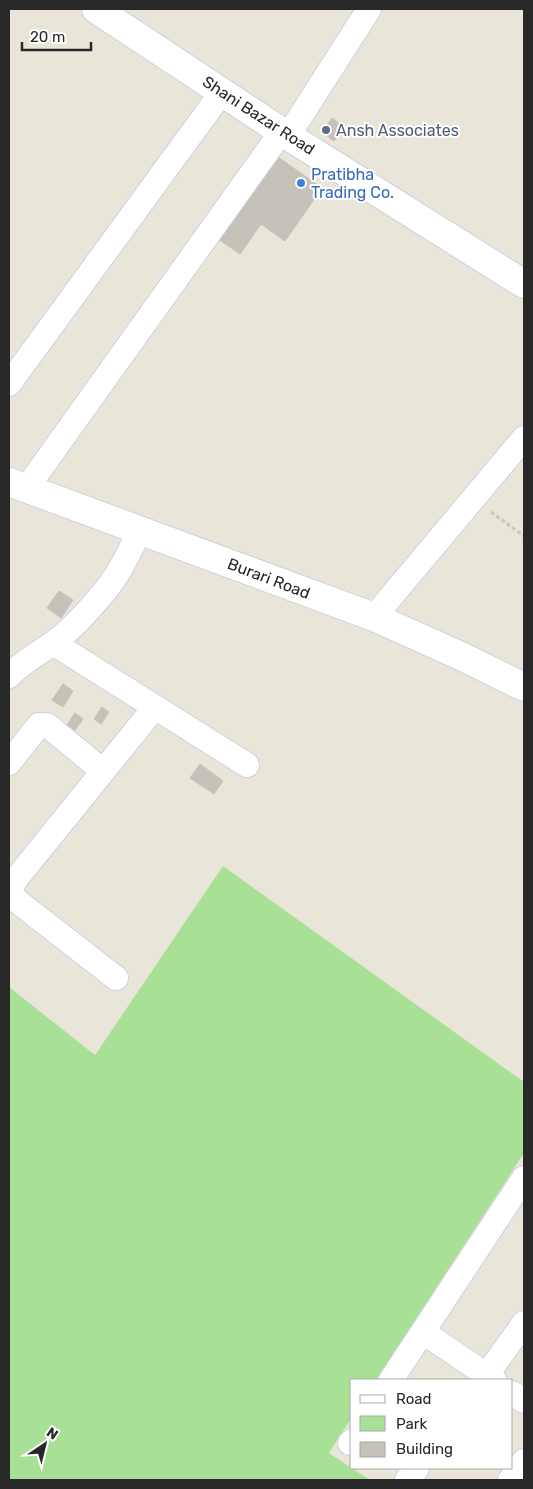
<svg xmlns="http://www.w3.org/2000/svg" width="533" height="1489" font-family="Rubik,sans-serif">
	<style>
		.green { fill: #a8e196 }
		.building { fill: #c6c1b9; stroke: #c5c1b3 }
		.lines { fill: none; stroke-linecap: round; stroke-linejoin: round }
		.street-casing { stroke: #cfd0e1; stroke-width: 26 }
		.secondary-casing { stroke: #cfd0e1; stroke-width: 30 }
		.path { stroke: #c7c7c7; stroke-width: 3; stroke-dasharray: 4 2.5; stroke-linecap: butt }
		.street { stroke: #fff; stroke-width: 24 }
		.secondary { stroke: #fff; stroke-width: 28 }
		.service-dot { fill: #5c6f8a; stroke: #fff; stroke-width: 2 }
		.shop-dot { fill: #3f7fe0; stroke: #fff; stroke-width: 2 }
		.labels { text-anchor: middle; stroke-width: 4; stroke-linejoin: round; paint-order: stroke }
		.street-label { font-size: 16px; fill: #282828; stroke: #fff }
		.service-label { font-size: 16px; fill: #4e5e75; stroke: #fff; text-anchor: start }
		.shop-label { font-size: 16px; fill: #366cbe; stroke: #fff; text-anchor: start }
	</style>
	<rect width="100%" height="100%" fill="#eae5d9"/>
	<!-- green -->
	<path class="green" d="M223,866L524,1082V1153L376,1380H352V1417L329,1453L370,1480H9V987L95,1055Z"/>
	<!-- building -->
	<path class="building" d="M332,118L344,127L334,141L322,132Z
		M272,153L322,188L285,241L261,224L240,254L214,236Z
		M59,591L73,600L61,618L47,608Z
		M63,684L73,691L63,707L52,700Z
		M102,707L109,712L101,724L94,719Z
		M75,713L83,719L75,730L67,725Z
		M200,764L223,781L214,794L190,778Z"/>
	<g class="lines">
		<defs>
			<path id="street" d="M288,136L369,9
				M9,384L222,92
				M26,489L282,131
				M374,617L524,438
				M53,643L247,765
				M9,676C24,660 44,651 61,637C78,623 108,590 119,571C127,558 133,544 140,530
				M9,763L39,725H47L103,771
				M116,978L22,905L13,897L10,889L16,879L155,707
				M423,1332L494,1380
				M391,1380L524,1178
				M483,1380L524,1323
				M512,1393L524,1401
				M350,1443L352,1441
				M407,1480L417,1468
				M510,1480L524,1461"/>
			<path id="secondary" d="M96,9L288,136L524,284
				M9,482L374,617L463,657L524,687"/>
		</defs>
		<!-- street casing -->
		<use href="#street" class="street-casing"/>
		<!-- secondary casing -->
		<use href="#secondary" class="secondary-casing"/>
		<!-- path -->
		<path class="path" d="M491,512L524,536"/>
		<!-- street -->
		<use href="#street" class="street"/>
		<!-- secondary -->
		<use href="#secondary" class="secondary"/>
	</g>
	<!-- markers -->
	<circle class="service-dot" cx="326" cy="130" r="5"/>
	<circle class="shop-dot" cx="301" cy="183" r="5"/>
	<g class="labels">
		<!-- street labels -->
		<g class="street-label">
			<text transform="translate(259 115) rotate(33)" y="6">Shani Bazar Road</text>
			<text transform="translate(269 578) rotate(21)" y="6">Burari Road</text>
		</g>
		<!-- service labels -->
		<g class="service-label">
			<text x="336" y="136">Ansh Associates</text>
		</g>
		<!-- shop labels -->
		<g class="shop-label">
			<text x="311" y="180">Pratibha<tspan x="311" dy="18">Trading Co.</tspan></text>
		</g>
	</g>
	<!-- border -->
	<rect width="533" height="1489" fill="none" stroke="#282828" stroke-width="20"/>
	<!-- legend -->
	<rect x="350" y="1379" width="162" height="90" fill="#ffffff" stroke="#a9a9a9"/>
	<rect x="360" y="1395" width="25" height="8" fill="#ffffff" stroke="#a9a9a9"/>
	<text x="396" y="1404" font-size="15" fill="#282828">Road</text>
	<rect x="360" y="1416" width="25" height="15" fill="#a8e196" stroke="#a9a9a9"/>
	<text x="396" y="1429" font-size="15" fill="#282828">Park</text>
	<rect x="360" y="1442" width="25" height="15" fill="#c6c1b9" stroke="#a9a9a9"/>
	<text x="396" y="1454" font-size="15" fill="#282828">Building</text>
	<!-- north arrow -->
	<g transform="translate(45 1444) rotate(35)" stroke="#ffffff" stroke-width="4" paint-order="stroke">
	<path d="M0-4L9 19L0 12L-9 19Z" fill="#282828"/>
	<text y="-8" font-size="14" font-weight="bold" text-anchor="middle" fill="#282828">N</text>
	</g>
	<!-- scale -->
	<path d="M22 42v8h69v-8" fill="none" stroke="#282828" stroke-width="2.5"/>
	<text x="30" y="42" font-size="15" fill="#282828" stroke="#ffffff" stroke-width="4" paint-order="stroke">20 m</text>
</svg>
